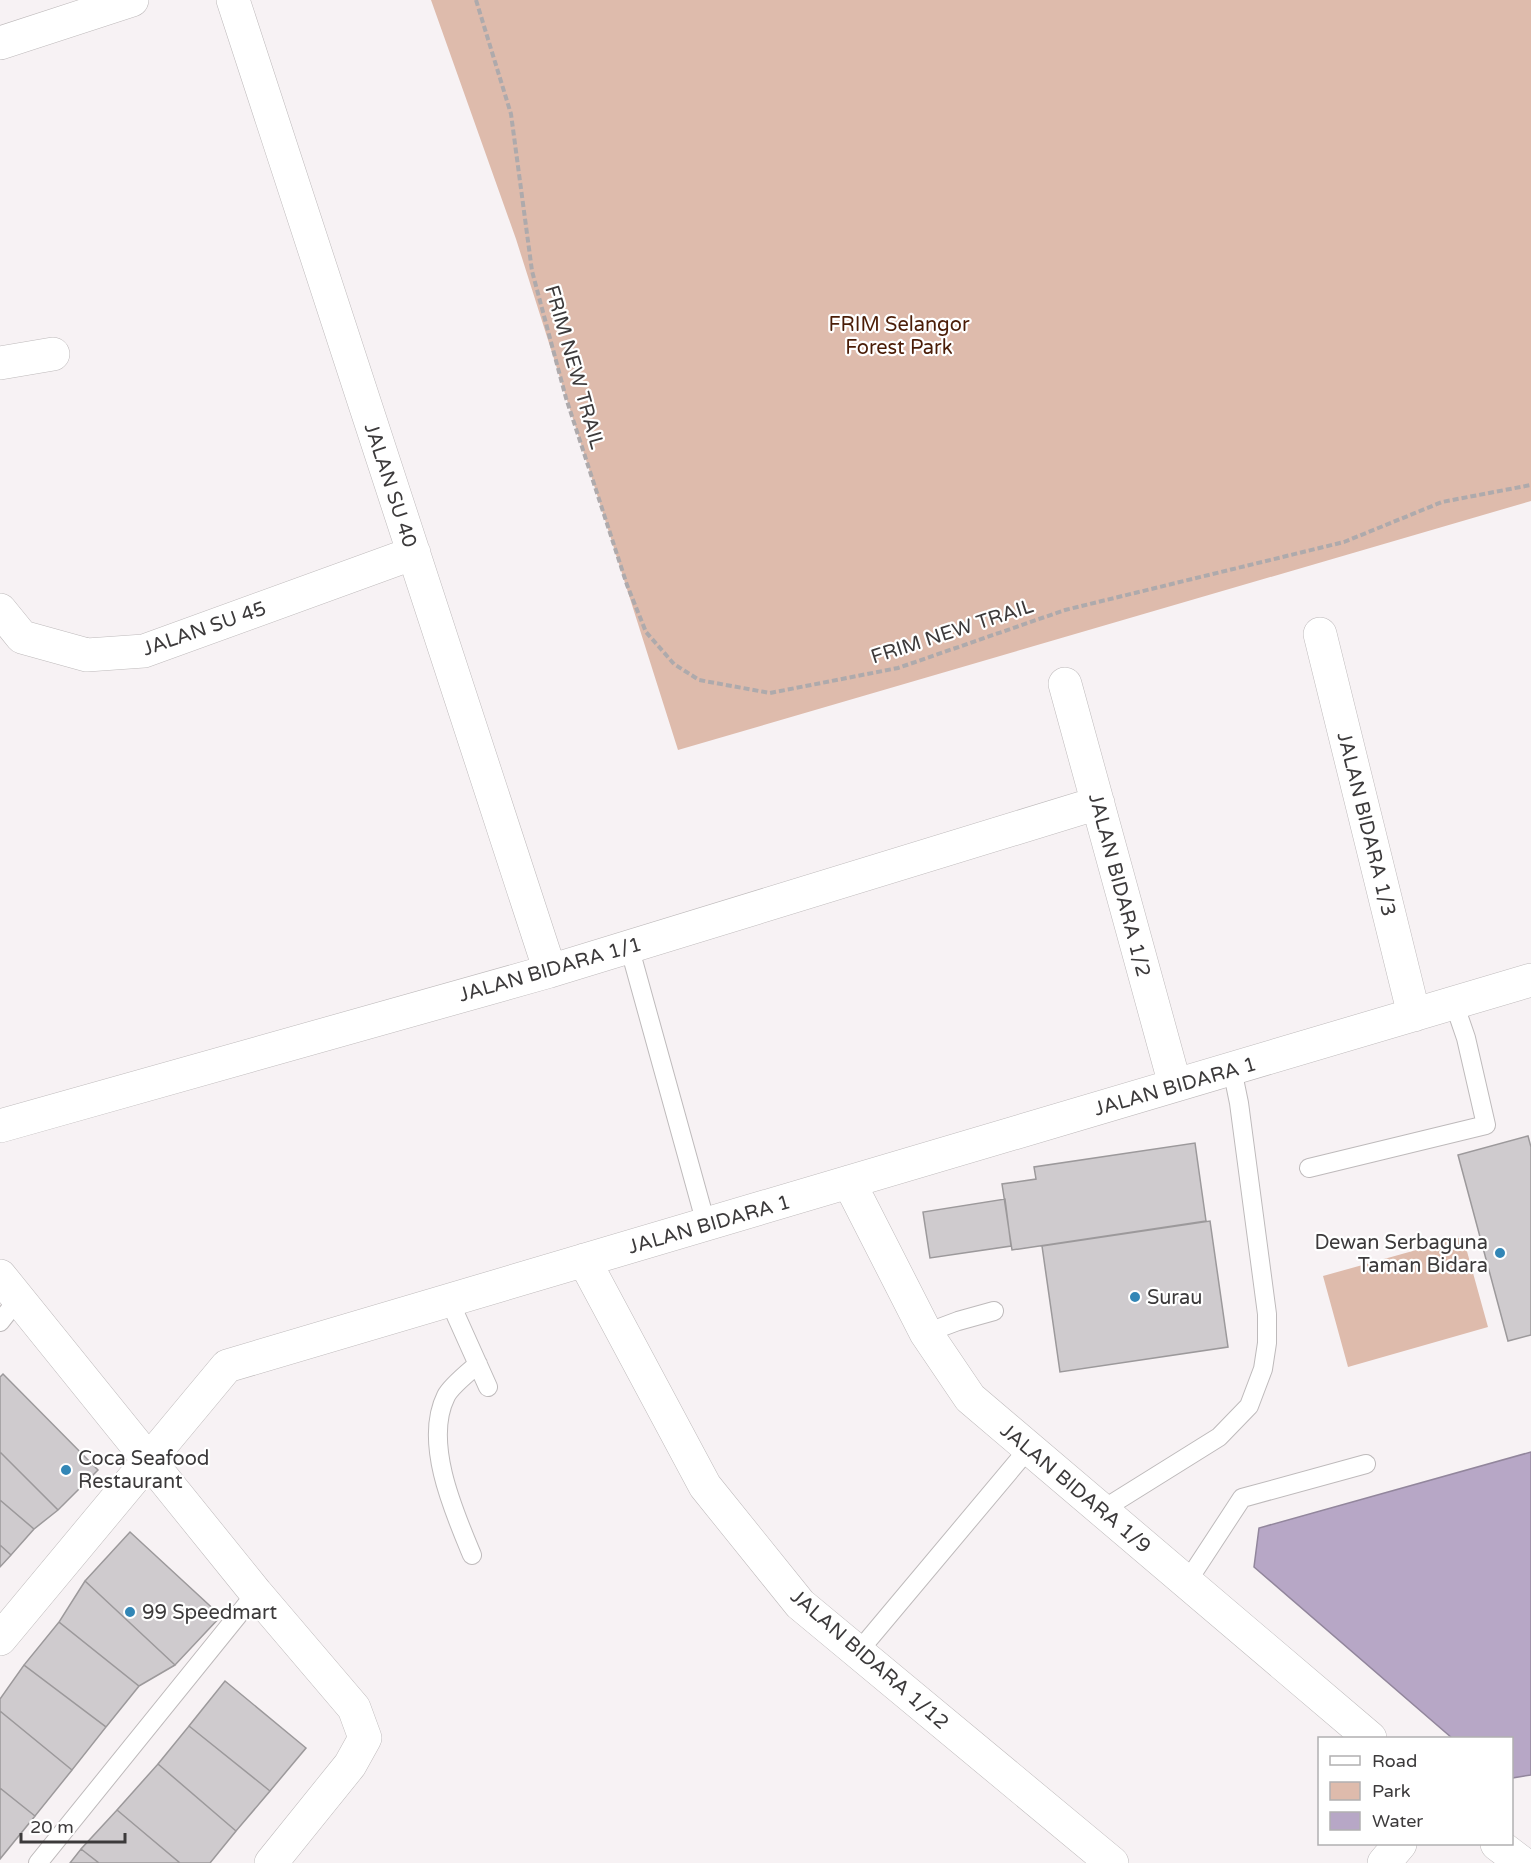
<svg xmlns="http://www.w3.org/2000/svg" width="1531" height="1863" font-family="'Varela Round',sans-serif">
	<style>
		.green { fill: #debbac }
		.water { fill: #b7a7c6; stroke: #92869c; stroke-width: 1.5 }
		.building { fill: #cfcbce; stroke: #9c999b; stroke-width: 1.5 }
		.lines { fill: none; stroke-linecap: round; stroke-linejoin: round }
		.lane-casing { stroke: #bebabb; stroke-width: 20 }
		.street-casing { stroke: #bebabb; stroke-width: 34 }
		.path { stroke: #aeaaac; stroke-width: 4; stroke-dasharray: 6 3; stroke-linecap: butt }
		.lane { stroke: #fff; stroke-width: 18 }
		.street { stroke: #fff; stroke-width: 33 }
		.poi-dot { fill: #3286b6; stroke: #fff; stroke-width: 2 }
		.labels { text-anchor: middle; stroke-width: 4.5; stroke-linejoin: round; paint-order: stroke }
		.park-label { font-size: 20px; fill: #4a1c06; stroke: #fff }
		.street-label { font-size: 20px; fill: #3c3a3b; stroke: #fff }
		.poi-label { font-size: 20px; fill: #3c3a3b; stroke: #fff; text-anchor: start }
	</style>
	<rect width="100%" height="100%" fill="#f7f2f4"/>
	<!-- green -->
	<path class="green" d="M431,0H1531V501L678,750L516,239Z
		M1463,1237L1488,1327L1348,1367L1323,1276Z"/>
	<!-- water -->
	<path class="water" d="M1531,1452V1775L1512,1778V1738H1452L1254,1567L1259,1528Z"/>
	<!-- building -->
	<path class="building" d="M1528,1136L1531,1147V1335L1508,1341L1458,1155Z
		M1195,1143L1206,1221L1012,1250L1002,1184L1036,1179L1034,1167Z
		M1005,1199L1011,1246L930,1258L923,1212Z
		M1210,1221L1228,1347L1060,1372L1042,1246Z
		M3,1374L98,1470L58,1510L0,1452V1377Z
		M0,1452L58,1510L34,1529L0,1500Z
		M0,1500L34,1529L11,1555L0,1545Z
		M130,1532L221,1616L175,1665L85,1581Z
		M0,1545L11,1555L0,1567Z
		M85,1581L175,1665L139,1686L59,1622Z
		M59,1622L139,1686L106,1727L24,1665Z
		M24,1665L106,1727L72,1770L0,1711V1699Z
		M225,1681L306,1748L270,1791L189,1726Z
		M0,1711L72,1770L35,1816L0,1788Z
		M189,1726L270,1791L236,1831L158,1764Z
		M158,1764L236,1831L210,1863H180L117,1810Z
		M0,1788L35,1816L0,1859Z
		M117,1810L180,1863H99L81,1849Z
		M81,1849L99,1863H70Z"/>
	<g class="lines">
		<defs>
			<path id="lane" d="M629,946L706,1224
				M1309,1168L1486,1125L1466,1038L1454,1003
				M449,1300L488,1387
				M0,1322L18,1299
				M926,1333L958,1321L994,1311
				M1102,1510L1219,1437L1249,1406L1263,1369L1267,1343V1314L1239,1103L1232,1069
				M472,1555C454,1512 423,1442 446,1396C451,1386 469,1372 478,1364
				M1187,1582L1242,1498L1366,1464
				M858,1652L1029,1448
				M38,1863L256,1593"/>
			<path id="street" d="M233,0L550,971
				M0,43L132,0
				M0,363L53,354
				M0,610L22,637L87,655L144,651L414,553
				M1320,634L1414,1015
				M1065,684L1175,1085
				M0,1126L550,971L1098,803
				M849,1182L926,1333L970,1398L1370,1738
				M584,1260L705,1486L800,1604L1112,1863
				M0,1276L256,1593L354,1708L365,1738L350,1765L271,1863
				M0,1639L227,1366L1531,980
				M1497,1844L1522,1863
				M1384,1863L1400,1844"/>
		</defs>
		<!-- lane casing -->
		<use href="#lane" class="lane-casing"/>
		<!-- street casing -->
		<use href="#street" class="street-casing"/>
		<!-- path -->
		<path class="path" d="M476,0L511,114L532,271L566,398L627,585L646,632L674,664L699,680L770,693L898,668L1065,610L1344,542L1442,502L1531,485"/>
		<!-- lane -->
		<use href="#lane" class="lane"/>
		<!-- street -->
		<use href="#street" class="street"/>
	</g>
	<!-- markers -->
	<g class="poi-dot">
		<circle cx="1500" cy="1253" r="6"/>
		<circle cx="1135" cy="1297" r="6"/>
		<circle cx="66" cy="1470" r="6"/>
		<circle cx="130" cy="1612" r="6"/>
	</g>
	<g class="labels">
		<!-- park labels -->
		<g class="park-label">
			<text x="899" y="331">FRIM Selangor<tspan x="899" dy="23">Forest Park</tspan></text>
		</g>
		<!-- street labels -->
		<g class="street-label">
			<text transform="translate(575 367) rotate(74)" y="7">FRIM NEW TRAIL</text>
			<text transform="translate(391 485) rotate(72)" y="7">JALAN SU 40</text>
			<text transform="translate(204 628) rotate(-19)" y="7">JALAN SU 45</text>
			<text transform="translate(952 631) rotate(-18)" y="7">FRIM NEW TRAIL</text>
			<text transform="translate(1367 824) rotate(76)" y="7">JALAN BIDARA 1/3</text>
			<text transform="translate(1120 885) rotate(75)" y="7">JALAN BIDARA 1/2</text>
			<text transform="translate(550 969) rotate(-16)" y="7">JALAN BIDARA 1/1</text>
			<text transform="translate(1175 1086) rotate(-16)" y="7">JALAN BIDARA 1</text>
			<text transform="translate(709 1224) rotate(-16)" y="7">JALAN BIDARA 1</text>
			<text transform="translate(1076 1488) rotate(40)" y="7">JALAN BIDARA 1/9</text>
			<text transform="translate(870 1659) rotate(41)" y="7">JALAN BIDARA 1/12</text>
		</g>
		<!-- poi labels -->
		<g class="poi-label">
			<text x="1488" y="1249" text-anchor="end">Dewan Serbaguna<tspan x="1488" dy="23">Taman Bidara</tspan></text>
			<text x="1147" y="1304">Surau</text>
			<text x="78" y="1465">Coca Seafood<tspan x="78" dy="23">Restaurant</tspan></text>
			<text x="142" y="1619">99 Speedmart</text>
		</g>
	</g>
	<!-- legend -->
	<rect x="1318" y="1737" width="195" height="108" fill="#ffffff" stroke="#b1b0b1" stroke-width="1.5"/>
	<rect x="1330" y="1756" width="30" height="9" fill="#ffffff" stroke="#b1b0b1" stroke-width="1.5"/>
	<text x="1372" y="1767" font-size="18" fill="#3c3a3b">Road</text>
	<rect x="1330" y="1782" width="30" height="18" fill="#debbac" stroke="#b1b0b1" stroke-width="1.5"/>
	<text x="1372" y="1797" font-size="18" fill="#3c3a3b">Park</text>
	<rect x="1330" y="1812" width="30" height="18" fill="#b7a7c6" stroke="#b1b0b1" stroke-width="1.5"/>
	<text x="1372" y="1827" font-size="18" fill="#3c3a3b">Water</text>
	<!-- scale -->
	<path d="M21 1833v9h104v-9" fill="none" stroke="#3c3a3b" stroke-width="3"/>
	<text x="30" y="1833" font-size="18" fill="#3c3a3b" stroke="#ffffff" stroke-width="4.5" paint-order="stroke">20 m</text>
</svg>
